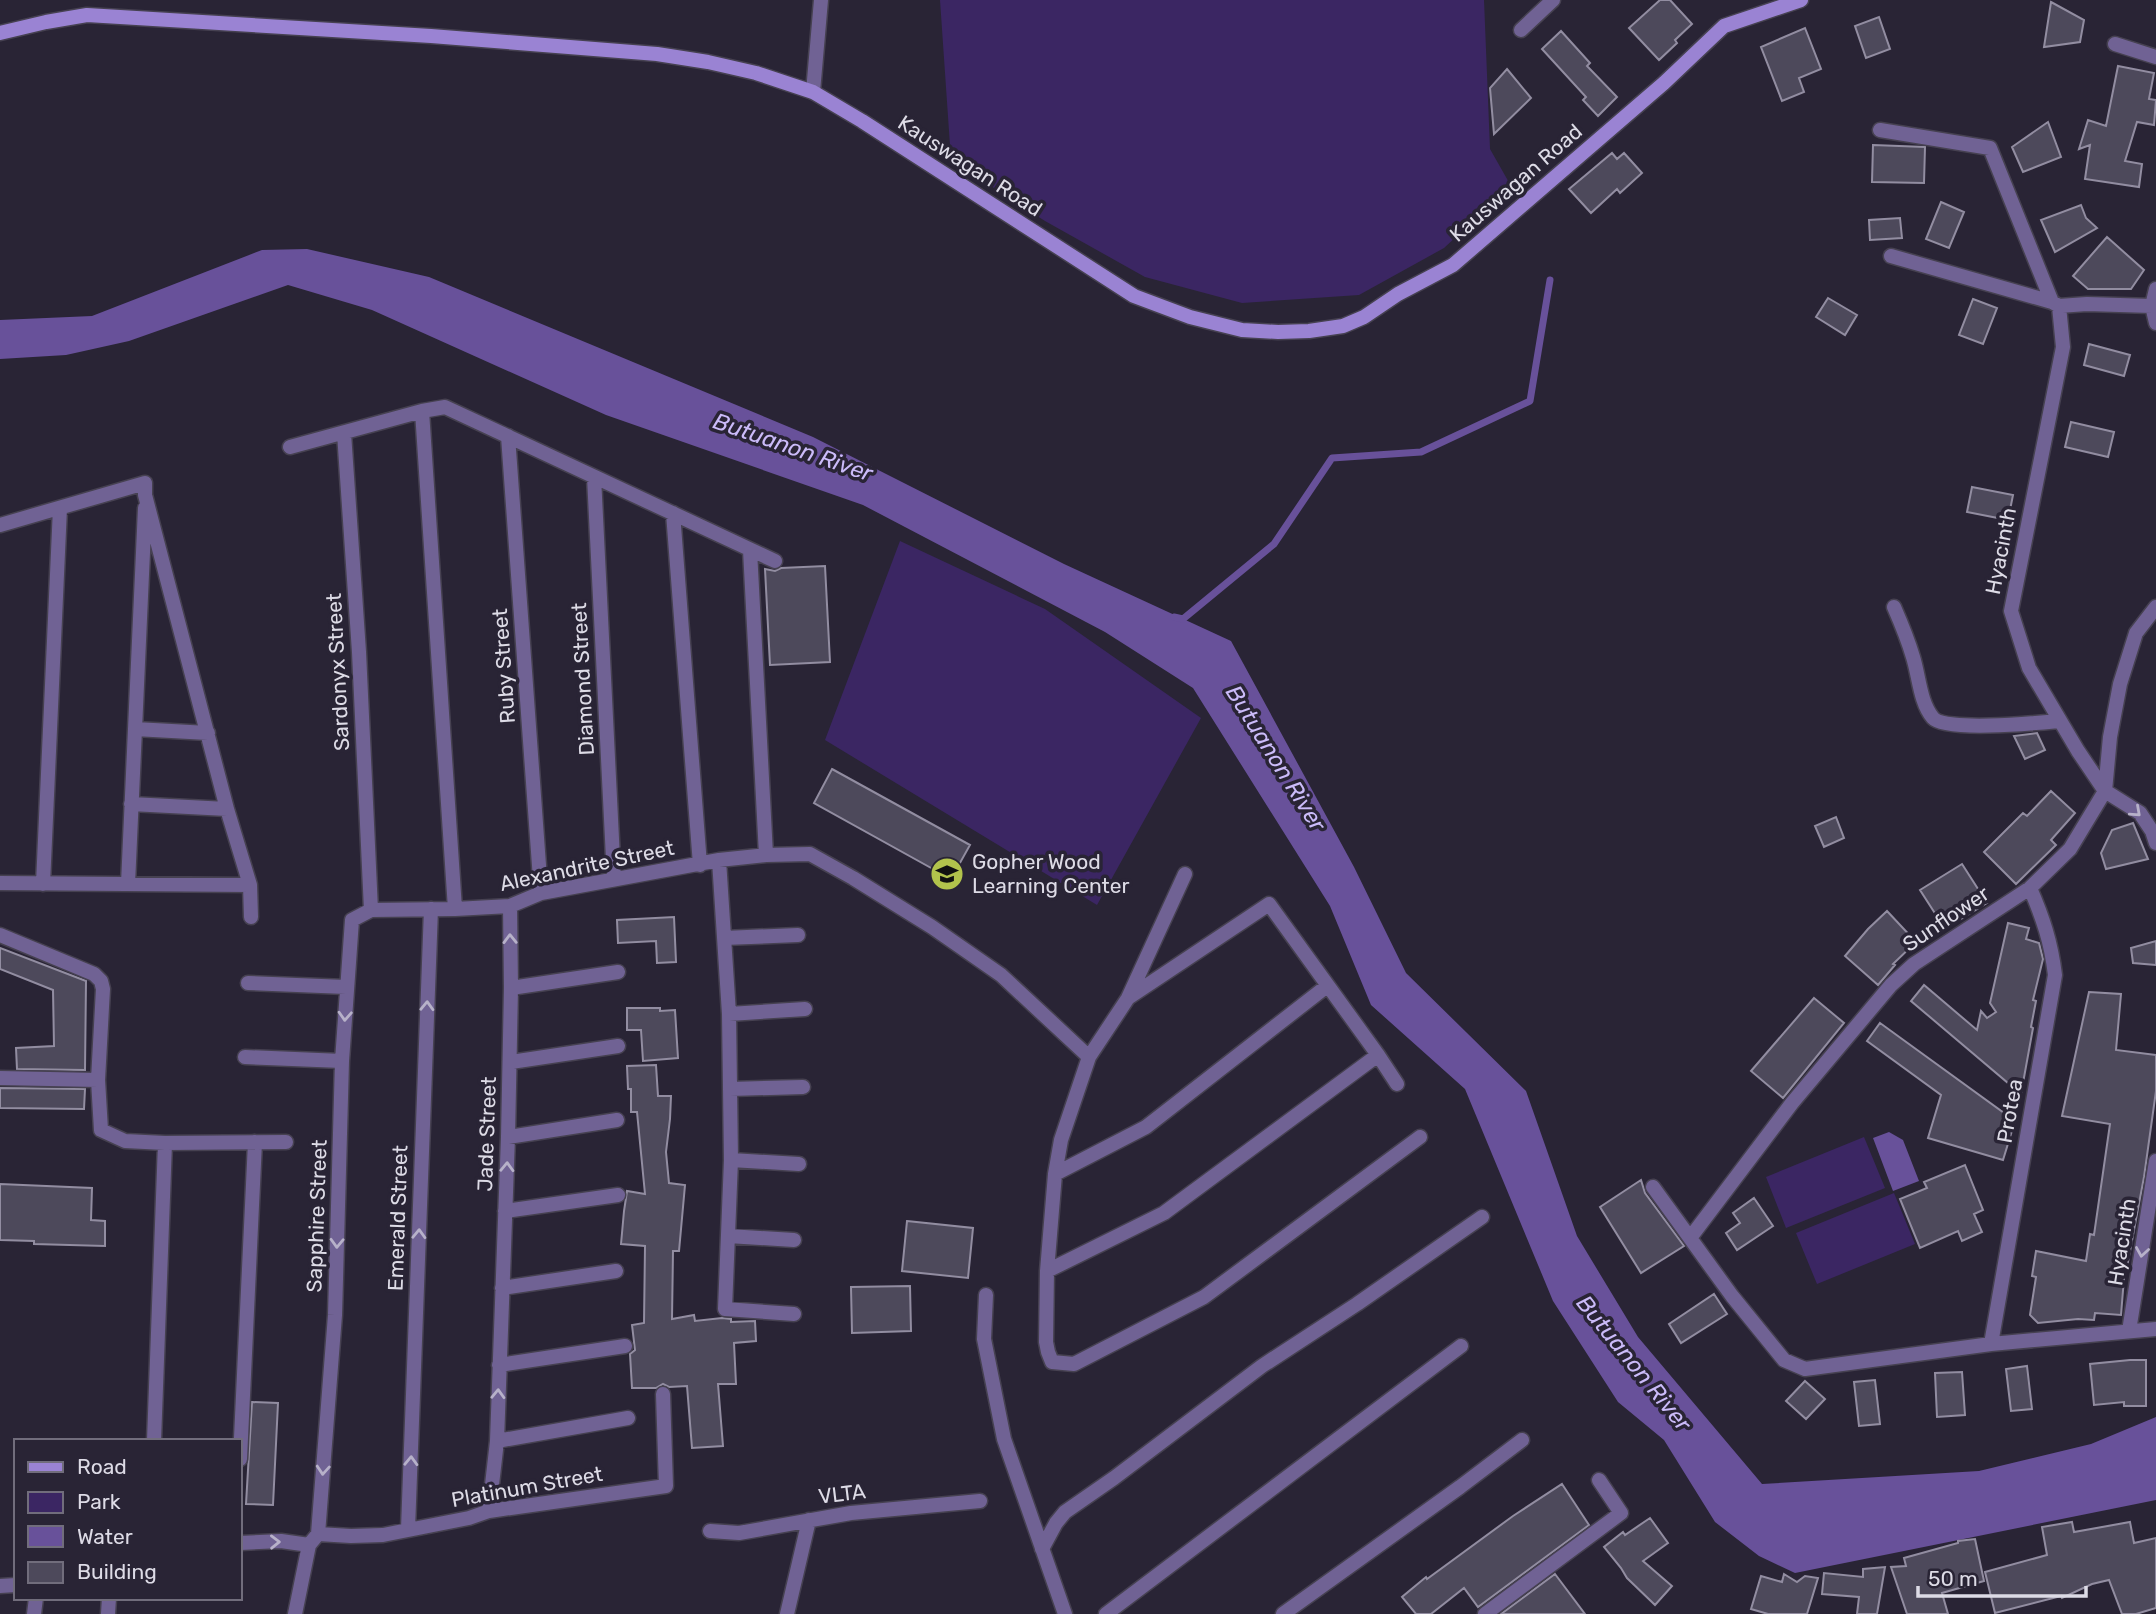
<svg xmlns="http://www.w3.org/2000/svg" width="2156" height="1614" font-family="Rubik,sans-serif">
	<style>
		.green { fill: #3b2663 }
		.water { fill: #68519a }
		.lines { fill: none; stroke-linecap: round; stroke-linejoin: round }
		.stream { stroke: #68519a; stroke-width: 7 }
		.building { fill: #4d495b; stroke: #928da1; stroke-width: 2 }
		.street-casing { stroke: #464151; stroke-width: 17 }
		.secondary-casing { stroke: #464151; stroke-width: 17 }
		.street { stroke: #706294; stroke-width: 14 }
		.secondary { stroke: #9a83d3; stroke-width: 14 }
		.oneway { stroke: #b7b1c9 }
		.labels { text-anchor: middle; stroke-width: 7; stroke-linejoin: round; paint-order: stroke }
		.street-label { font-size: 21px; fill: #dddbe6; stroke: #292435 }
		.poi-label { font-size: 21px; fill: #dddbe6; stroke: #292435; text-anchor: start }
		.water-label { font-size: 23px; font-style: italic; fill: #cbbbf9; stroke: #292435 }
	</style>
	<rect width="100%" height="100%" fill="#292435"/>
	<!-- green -->
	<path class="green" d="M940,0H1484L1490,149L1511,186L1444,248L1359,295L1242,303L1145,277L1045,221L951,160Z
		M900,541L1045,609L1201,718L1097,905L825,740Z
		M1864,1137L1885,1188L1786,1228L1766,1177Z
		M1894,1193L1915,1244L1817,1284L1796,1233Z"/>
	<!-- water -->
	<path class="water" d="M307,249L429,277L813,437L1064,564L1231,641L1354,867L1406,973L1526,1091L1577,1236L1638,1337L1762,1484L1979,1471L2091,1444L2156,1417V1500L1795,1573L1759,1556L1715,1522L1664,1440L1618,1402L1553,1301L1465,1089L1371,1005L1330,906L1193,688L1105,632L863,505L606,415L372,310L288,285L129,341L66,355L0,359V320L92,316L262,250Z
		M1889,1132L1903,1140L1919,1181L1893,1191L1873,1138Z"/>
	<g class="lines">
		<!-- stream -->
		<path class="stream" d="M1174,617L1183,619L1274,544L1332,458L1421,452L1530,401L1550,280"/>
	</g>
	<!-- building -->
	<path class="building" d="M1660,0H1670L1692,24L1675,40L1677,43L1659,60L1629,28Z
		M2051,2L2084,20L2080,42L2044,47Z
		M1879,17L1890,49L1866,58L1855,26Z
		M1805,28L1821,69L1799,78L1804,92L1782,101L1761,47Z
		M1561,31L1590,63L1587,66L1617,97L1598,116L1583,100L1586,97L1542,49Z
		M2118,66L2154,73L2149,99L2156,100L2154,125L2137,122L2125,161L2142,164L2139,187L2085,179L2090,145L2079,149L2088,120L2106,126Z
		M1507,69L1531,98L1494,134L1490,88Z
		M2048,122L2061,157L2023,172L2012,147Z
		M1873,145L1925,147L1924,183L1872,182Z
		M1612,153L1617,159L1624,153L1642,173L1620,193L1617,189L1591,213L1569,189Z
		M1941,202L1964,212L1949,248L1926,239Z
		M2081,205L2086,218L2097,228L2055,252L2041,220Z
		M1900,218L1902,238L1870,240L1869,220Z
		M2107,237L2144,270L2131,289H2088L2073,276Z
		M1828,298L1857,315L1845,335L1816,317Z
		M1973,299L1997,308L1983,344L1959,335Z
		M2089,344L2130,355L2124,376L2084,365Z
		M2071,422L2114,432L2108,457L2065,447Z
		M1972,487L2013,495L2008,520L1967,512Z
		M825,566L830,662L770,665L765,569L775,571L781,568Z
		M2037,733L2045,750L2025,759L2014,736Z
		M832,769L970,845L951,879L814,803Z
		M2051,791L2075,813L2051,840L2056,845L2016,884L1984,852L2023,813L2027,816Z
		M1836,817L1844,838L1824,847L1815,826Z
		M2133,823L2148,859L2106,869L2101,853L2112,830Z
		M1962,864L1987,903L1945,929L1920,890Z
		M1887,911L1916,942L1893,964L1895,965L1878,985L1845,956L1868,929Z
		M674,917L676,962L657,963L656,941L618,943L617,920Z
		M2008,923L2029,928L2026,939L2039,943L2043,959L2033,1000L2036,1001L2031,1027L2033,1028L2021,1094L1911,1001L1924,985L1977,1030L1981,1011L1987,1018L1996,1012L1990,1003Z
		M2156,941V965L2133,963L2131,948Z
		M0,948L86,981L85,1070L17,1069L16,1048L54,1046L53,990L0,969Z
		M2089,992L2121,994L2116,1050L2156,1055V1091L2144,1177L2127,1267L2125,1266L2121,1315L2095,1313L2094,1320L2078,1319L2038,1323L2030,1315L2036,1277L2032,1276L2036,1251L2086,1261L2090,1234L2094,1235L2110,1124L2062,1116Z
		M1814,998L1844,1023L1783,1098L1751,1071Z
		M627,1008H660V1011L675,1010L678,1058L643,1061L641,1030H627Z
		M1880,1023L2015,1121L2003,1160L1928,1138L1941,1095L1867,1041Z
		M656,1065L658,1096H671L670,1119L666,1152L669,1183L685,1185L679,1251H673L672,1319L694,1315L695,1321L722,1318L731,1319V1322L755,1321L756,1341L734,1343L736,1384H718L723,1446L692,1448L687,1386L669,1387L663,1384L656,1388H632L630,1354L635,1350L632,1325L644,1323L645,1246L621,1244L624,1211L627,1191L645,1194L637,1112H631V1089H628L627,1066Z
		M0,1088L85,1089L84,1109L0,1108Z
		M1965,1165L1983,1210L1974,1214L1982,1232L1962,1241L1958,1231L1920,1248L1900,1199L1927,1188L1924,1182Z
		M1641,1180L1645,1193L1684,1246L1641,1273L1600,1207Z
		M0,1184L92,1188L91,1220L105,1221V1246L34,1244V1241L0,1240Z
		M1754,1198L1773,1226L1737,1250L1726,1233L1740,1223L1733,1213Z
		M907,1221L973,1228L968,1278L902,1271Z
		M910,1286L911,1331L852,1333L851,1287Z
		M1714,1294L1727,1314L1681,1343L1669,1324Z
		M2130,1360H2146V1406H2124V1402L2094,1405L2090,1364Z
		M2027,1366L2032,1409L2011,1411L2006,1369Z
		M1962,1372L1965,1415L1937,1417L1935,1373Z
		M1875,1380L1880,1424L1859,1426L1854,1382Z
		M1805,1381L1825,1399L1806,1419L1786,1401Z
		M252,1402L278,1403L273,1505L246,1504Z
		M1562,1484L1589,1525L1478,1607L1464,1588L1431,1614H1416L1402,1597L1426,1577L1427,1579L1513,1516Z
		M1650,1518L1668,1543L1643,1561L1672,1586L1655,1605L1627,1578L1621,1568L1604,1547L1623,1532L1625,1535Z
		M2072,1522L2074,1532L2130,1522L2134,1543L2156,1538V1608L2136,1614H2122L2109,1580L2092,1584L2062,1598L2061,1596L1995,1613L1985,1572L2047,1555L2042,1527Z
		M1975,1539L1984,1581L1942,1593L1948,1614H1907L1891,1567L1906,1566L1904,1558L1958,1543V1541Z
		M1885,1567L1877,1614H1857L1859,1597L1822,1594L1824,1573L1863,1577V1569Z
		M1555,1574L1585,1614H1501Z
		M1784,1574L1797,1582L1805,1576L1818,1578L1807,1614H1768L1751,1609L1761,1576L1782,1582Z"/>
	<g class="lines">
		<defs>
			<path id="street" d="M1521,30L1553,0
				M2115,44L2156,57
				M813,92L821,0
				M1880,130L1990,148L2052,302
				M1891,256L2052,302L2059,306L2087,304L2152,306
				M2156,289L2152,306L2156,323
				M2059,306L2063,347L2011,611L2029,668L2078,751L2105,791L2140,813L2152,831L2156,843
				M422,411L455,909
				M344,433L359,652L371,910
				M508,436L541,893
				M290,447L422,411L445,407L775,561
				M594,477L614,879
				M673,513L700,865
				M0,525L145,483V495L227,809L250,885L251,917
				M750,550L766,855
				M1894,607C1901,623 1908,640 1913,657C1919,676 1920,703 1933,718C1945,732 2037,723 2059,721
				M135,729L208,733
				M131,804L227,809
				M719,860L729,1014L731,1160L725,1309L794,1314
				M1185,874L1128,998L1089,1057L1061,1140L1055,1174L1047,1271L1046,1342L1048,1352L1052,1362L1074,1364L1204,1297L1420,1137
				M0,883L250,885
				M43,884L60,508
				M128,884L145,508
				M0,935L94,974L101,981L103,989L98,1080L101,1130L125,1141L165,1143L286,1142
				M724,938L798,935
				M248,983L346,987
				M511,988L618,972
				M1128,998L1269,904L1378,1055L1397,1084
				M729,1014L805,1009
				M245,1057L342,1061
				M511,1062L618,1046
				M0,1078L98,1080
				M730,1089L803,1087
				M508,1137L617,1120
				M731,1160L799,1164
				M1055,1174L1146,1127L1327,986
				M1653,1187L1732,1296L1784,1360L1805,1369L1991,1344L2156,1329
				M505,1211L618,1195
				M728,1236L794,1240
				M1690,1238L1792,1103L1891,985L1914,964L2030,888L2070,849L2105,791L2110,737L2120,684L2136,633L2156,607
				M1047,1271L1164,1213L1378,1055
				M502,1288L616,1271
				M986,1295L984,1339L1004,1439L1065,1614
				M2129,1331L2156,1161
				M1991,1344L2055,975C2051,942 2043,918 2030,888
				M499,1365L625,1346
				M154,1441L165,1143
				M497,1441L628,1418
				M240,1459L255,1142
				M489,1511L497,1441L508,1137L511,988L510,906
				M408,1529L431,909
				M710,1531L739,1533L851,1513L980,1501
				M318,1534L335,1315L342,1061L352,920L371,910L455,909L510,906L541,893L719,860L766,855L810,854L853,878L932,927L1001,975L1089,1057
				M318,1534L351,1536L383,1535L469,1518L489,1511L666,1486L663,1394
				M240,1543L281,1541L309,1545
				M1042,1549L1056,1523L1065,1512L1114,1478L1262,1366L1357,1304L1482,1217
				M0,1586L16,1585
				M34,1614L36,1598
				M108,1614L109,1598
				M295,1614L309,1545L318,1534
				M787,1614L809,1520
				M1106,1614L1461,1346
				M1283,1614L1460,1487L1522,1440
				M1485,1614L1621,1513L1599,1480"/>
			<path id="secondary" d="M0,33L46,22L87,15L431,36L657,54L708,62L756,73L813,92L862,121L1134,296L1190,317L1242,330L1278,332L1309,331L1343,326L1364,317L1398,294L1453,265L1664,83L1724,26L1801,0"/>
		</defs>
		<!-- street casing -->
		<use href="#street" class="street-casing"/>
		<!-- secondary casing -->
		<use href="#secondary" class="secondary-casing"/>
		<!-- street -->
		<use href="#street" class="street"/>
		<!-- secondary -->
		<use href="#secondary" class="secondary"/>
	</g>
	<!-- one-way arrows -->
	<defs><path id="oneway-chevron" d="M-2-3.5L2.5 0L-2 3.5" fill="none" stroke-width="1.6" stroke-linecap="round" stroke-linejoin="round" transform="scale(1.75)"/></defs>
	<g class="oneway">
		<use href="#oneway-chevron" transform="translate(2136 812) rotate(42)"/>
		<use href="#oneway-chevron" transform="translate(510 939) rotate(-91)"/>
		<use href="#oneway-chevron" transform="translate(427 1006) rotate(-88)"/>
		<use href="#oneway-chevron" transform="translate(345 1016) rotate(93)"/>
		<use href="#oneway-chevron" transform="translate(507 1167) rotate(-88)"/>
		<use href="#oneway-chevron" transform="translate(419 1234) rotate(-88)"/>
		<use href="#oneway-chevron" transform="translate(337 1243) rotate(92)"/>
		<use href="#oneway-chevron" transform="translate(2142 1252) rotate(99)"/>
		<use href="#oneway-chevron" transform="translate(498 1394) rotate(-88)"/>
		<use href="#oneway-chevron" transform="translate(411 1461) rotate(-88)"/>
		<use href="#oneway-chevron" transform="translate(323 1470) rotate(94)"/>
		<use href="#oneway-chevron" transform="translate(275 1542) rotate(-1)"/>
	</g>
	<!-- icons -->
	<defs>
		<symbol id="school-disc" viewBox="-11 -11 22 22"><circle r="9.5" fill="#b2c34c" stroke="#292435"/><path d="M0-5L7-2L0 1L-7-2ZM-4 1L0 2.5L4 1V4Q0 6-4 4Z" fill="#111"/></symbol>
	</defs>
	<g fill-rule="evenodd">
		<use href="#school-disc" x="928" y="855" width="38" height="38"/>
	</g>
	<g class="labels">
		<!-- street labels -->
		<g class="street-label">
			<text transform="translate(970 166) rotate(33)" y="7">Kauswagan Road</text>
			<text transform="translate(1516 183) rotate(-41)" y="7">Kauswagan Road</text>
			<text transform="translate(2001 551) rotate(-79)" y="7">Hyacinth</text>
			<text transform="translate(504 666) rotate(-94)" y="7">Ruby Street</text>
			<text transform="translate(338 672) rotate(-93)" y="7">Sardonyx Street</text>
			<text transform="translate(583 679) rotate(-93)" y="7">Diamond Street</text>
			<text transform="translate(587 866) rotate(-12)" y="7">Alexandrite Street</text>
			<text transform="translate(1946 919) rotate(-34)" y="7">Sunflower</text>
			<text transform="translate(2010 1111) rotate(-80)" y="7">Protea</text>
			<text transform="translate(487 1134) rotate(-88)" y="7">Jade Street</text>
			<text transform="translate(317 1216) rotate(-88)" y="7">Sapphire Street</text>
			<text transform="translate(398 1218) rotate(-88)" y="7">Emerald Street</text>
			<text transform="translate(2122 1242) rotate(-81)" y="7">Hyacinth</text>
			<text transform="translate(527 1487) rotate(-10)" y="7">Platinum Street</text>
			<text transform="translate(842 1494) rotate(-7)" y="7">VLTA</text>
		</g>
		<!-- poi labels -->
		<g class="poi-label">
			<text x="972" y="869">Gopher Wood<tspan x="972" dy="24">Learning Center</tspan></text>
		</g>
		<!-- water labels -->
		<g class="water-label">
			<text transform="translate(793 447) rotate(19)" y="8">Butuanon River</text>
			<text transform="translate(1276 758) rotate(58)" y="8">Butuanon River</text>
			<text transform="translate(1634 1363) rotate(51)" y="8">Butuanon River</text>
		</g>
	</g>
	<!-- legend -->
	<rect x="14" y="1439" width="228" height="161" fill="#292435" stroke="#716d7c" stroke-width="2"/>
	<rect x="28" y="1462" width="35" height="10" fill="#9a83d3" stroke="#716d7c" stroke-width="2"/>
	<text x="77" y="1474" font-size="21" fill="#dddbe6">Road</text>
	<rect x="28" y="1492" width="35" height="21" fill="#3b2663" stroke="#716d7c" stroke-width="2"/>
	<text x="77" y="1509" font-size="21" fill="#dddbe6">Park</text>
	<rect x="28" y="1526" width="35" height="21" fill="#68519a" stroke="#716d7c" stroke-width="2"/>
	<text x="77" y="1544" font-size="21" fill="#dddbe6">Water</text>
	<rect x="28" y="1562" width="35" height="21" fill="#4d495b" stroke="#716d7c" stroke-width="2"/>
	<text x="77" y="1579" font-size="21" fill="#dddbe6">Building</text>
	<!-- scale -->
	<path d="M1918 1586v10h168v-10" fill="none" stroke="#dddbe6" stroke-width="3.5"/>
	<text x="1928" y="1586" font-size="21" fill="#dddbe6" stroke="#292435" stroke-width="5" paint-order="stroke">50 m</text>
</svg>
